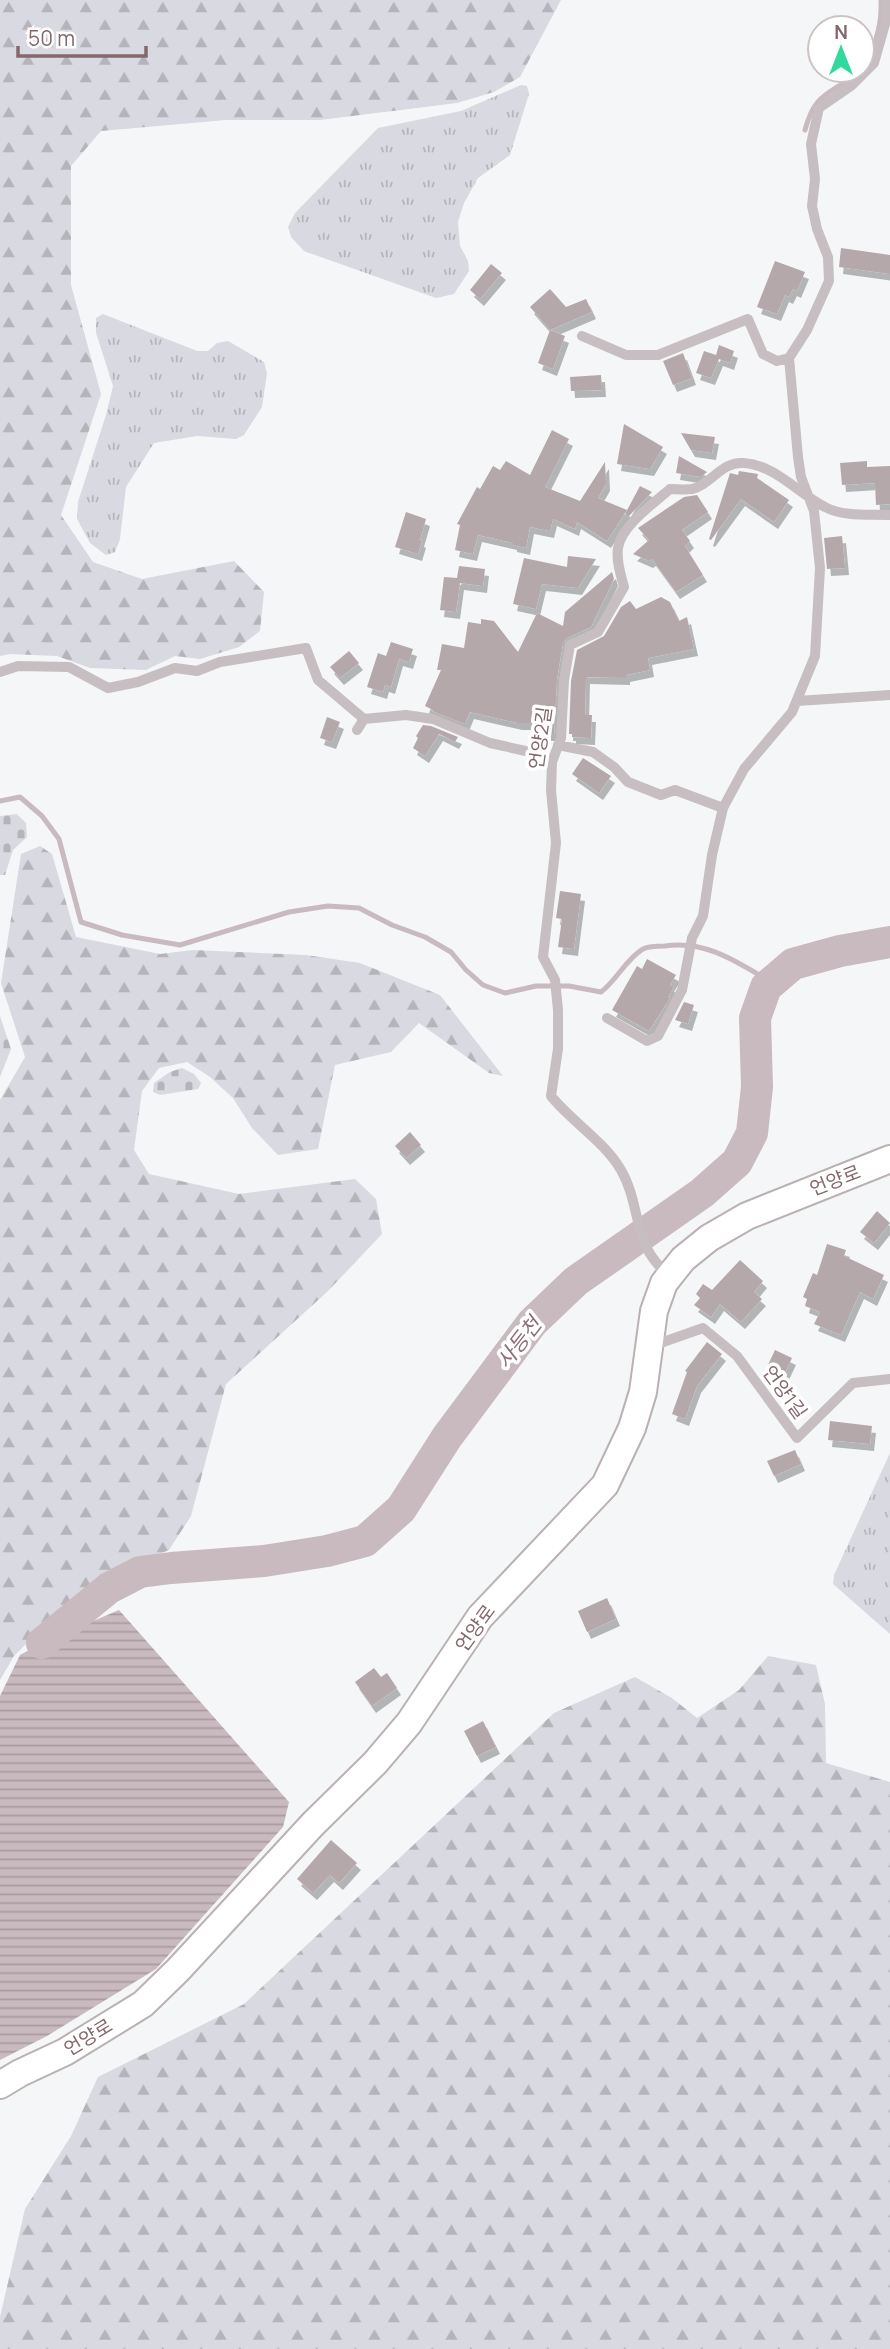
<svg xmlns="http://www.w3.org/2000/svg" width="890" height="2349" font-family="Manrope,'Noto Sans KR',sans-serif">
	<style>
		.grass { fill: url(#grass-tufts) }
		.forest { fill: url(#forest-firs) }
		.cemetery { fill: url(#cemetery-stones) }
		.water { fill: url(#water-rules) }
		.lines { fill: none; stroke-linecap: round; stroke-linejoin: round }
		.stream { stroke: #c9babf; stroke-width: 5 }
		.river { stroke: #c9babf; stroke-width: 32 }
		.building { fill: #b5a8aa; filter: url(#shadow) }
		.secondary-casing { stroke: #bbb1b2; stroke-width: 30 }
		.lane { stroke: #c6bec0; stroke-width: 10 }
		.secondary { stroke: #fff; stroke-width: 26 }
		.labels { text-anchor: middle; stroke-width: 7; stroke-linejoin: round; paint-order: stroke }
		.street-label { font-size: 19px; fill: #84686c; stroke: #fff }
		.water-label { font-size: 21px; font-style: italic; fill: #8d6e78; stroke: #fff }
	</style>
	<defs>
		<pattern id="grass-tufts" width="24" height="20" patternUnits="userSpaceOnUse" patternTransform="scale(1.75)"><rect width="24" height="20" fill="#d9d9e1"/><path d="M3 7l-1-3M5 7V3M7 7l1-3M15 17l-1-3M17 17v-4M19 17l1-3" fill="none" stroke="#b6b4ba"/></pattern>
		<pattern id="forest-firs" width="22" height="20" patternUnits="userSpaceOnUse" patternTransform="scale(1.75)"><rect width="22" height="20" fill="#d9d9e1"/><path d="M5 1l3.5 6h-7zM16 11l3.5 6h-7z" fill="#b6b4ba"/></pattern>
		<pattern id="cemetery-stones" width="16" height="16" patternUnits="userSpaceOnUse" patternTransform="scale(1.75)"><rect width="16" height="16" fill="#d9d9e1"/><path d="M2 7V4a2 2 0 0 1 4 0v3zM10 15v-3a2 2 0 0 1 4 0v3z" fill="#b6b4ba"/></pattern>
		<pattern id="water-rules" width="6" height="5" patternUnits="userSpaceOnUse" patternTransform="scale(1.75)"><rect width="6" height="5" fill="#c9babf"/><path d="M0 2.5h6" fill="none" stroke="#a99b9f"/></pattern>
		<filter id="shadow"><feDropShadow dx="4" dy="7" stdDeviation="0" flood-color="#0004"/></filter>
	</defs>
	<rect width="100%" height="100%" fill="#f4f6f7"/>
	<!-- grass -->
	<path class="grass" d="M521,85L527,86L529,94L510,155L478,178L464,203L458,222L460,246L468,261L469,271L454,294L436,298L304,251L291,237L288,227L295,213L378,128L461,111Z
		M103,314L197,351H208L217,343L228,341L264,362L267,373L262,407L244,435L236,439L197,436L154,443L126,487L120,539L115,552L106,555L90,543L77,519L78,502L106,415L113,386L96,333V318Z
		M890,1453V1634L833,1584L834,1575Z"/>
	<!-- forest -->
	<path class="forest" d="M0,0H561L520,77L494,92L457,103L320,120H226L101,131L71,166V285L101,394L61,515L93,562L142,579L234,561L264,592L260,631L239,647L200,659L175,656L146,670L90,668L57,656L10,654L0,656Z
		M40,846L52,854L76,937L160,954L193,950L306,955L360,963L440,995L503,1076L489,1073L419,1023L391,1052L335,1065L318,1149L278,1155L252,1128L233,1098L210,1077L187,1062L159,1068L142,1091L134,1150L149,1174L239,1194L355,1179L376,1199L382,1234L328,1291L226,1384L191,1516L169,1550L108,1576L34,1636L14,1656L0,1680V1100L25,1057L1,983L21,854Z
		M768,1656L816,1665L825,1704L826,1763L890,1782V2349H0V2317L25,2209L71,2136L98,2077L244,2004L554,1713L635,1677L672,1698L697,1718L739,1690Z"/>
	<!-- cemetery -->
	<path class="cemetery" d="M17,814L26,823L27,837L13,850L5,875H0V816Z
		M0,1016L11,1049L0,1077Z
		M182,1068L194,1074L201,1083L198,1089L160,1095L153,1092L154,1083L170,1072Z"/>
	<!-- water -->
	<path class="water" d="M119,1610L289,1802L283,1827L156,1969L47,2036L0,2060V1696L20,1655L42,1643Z"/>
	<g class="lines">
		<!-- stream -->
		<path class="stream" d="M862,67C876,47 882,24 881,0
			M805,130C816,89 832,96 860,70
			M0,801L20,797L42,816L59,839L81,922L122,935L180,945L289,912L328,906L359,908L392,925L425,937L451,952L466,970L483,985L505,993L536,986H569L601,992C617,980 626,959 643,949C649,946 658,946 665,946C706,940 737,962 771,982"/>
		<!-- river -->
		<path class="river" d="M42,1643L109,1588L140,1572L171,1568L264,1561L327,1551L365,1541L401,1509L447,1437L532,1323L576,1281L702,1193L737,1162L752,1133L757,1087L755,1018L766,987L793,964L840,951L890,942"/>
	</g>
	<!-- building -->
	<path class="building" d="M841,248L890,255V274L839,267Z
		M775,261L805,272L797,291L793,289L789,297L785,295L777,314L757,307Z
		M491,264L502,273L480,299L470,290Z
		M550,289L566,307L586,299L592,312L550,330L530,307Z
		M550,330L565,336L553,369L538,363Z
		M719,345L734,351L730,363L719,359L711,378L696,373L704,351L716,355Z
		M683,353L692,378L673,385L663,361Z
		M601,375L602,390L571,391L570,377Z
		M624,424L663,447L650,469L617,464Z
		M552,430L569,439L545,487L580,501L605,462L606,484L598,498L627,510L607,541L577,522L575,529L553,519L550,531L530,527L526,548L513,545V543L478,535L473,554L455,550L460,525L457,524L477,487L480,489L493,466L500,470L506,461L530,475Z
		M681,433L715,437L712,453L691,450Z
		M679,456L707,472L701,477L676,473Z
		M867,461V467L890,466V504L876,505L875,483L842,485L840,463Z
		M739,471L758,474L757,478L789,500L774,522L741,499L711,540L709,539L730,473L738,475Z
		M640,486L652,492L628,517L625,514Z
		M697,495L708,512L682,530L690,541L685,546L703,575L676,592L652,559L649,561L633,554L649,540L638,528L684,497Z
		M406,512L426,519L420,540L422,541L418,554L395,547Z
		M842,536L845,568L827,569L824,538Z
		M568,556L596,559L578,588L542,584L536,609L513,604L524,558L567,567Z
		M459,566L485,569L483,586L460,583L456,612L440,610L444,577L457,578Z
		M612,572L614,579L591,627L567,638L563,643L557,679L554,734H547V723H518L470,712L465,724L432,711L433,710L425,706L441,670H437L442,644L464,648L468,622L481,624V619L494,621L518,652L537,613L563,626L565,612Z
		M661,597L670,602L679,621L687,617L694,649L648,658L650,670L626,675V678L586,677L585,715H592L591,738L572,737V734H569L571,681L577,650L604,636L621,607L630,601L636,609Z
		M391,642L413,649L409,662L399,659L391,687L385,685L383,692L367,687L378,653L386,656Z
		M349,651L359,663L340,678L330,667Z
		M327,717L340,722L332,742L320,738Z
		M423,725L431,726L458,737L455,742L439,734L425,756L413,748L418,738L416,736Z
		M583,758L611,776L599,793L572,774Z
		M560,891L581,894L574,949L558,947L562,919L556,918Z
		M647,959L676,975L670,985L674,987L668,997L670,998L649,1031L612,1010L637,966L642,969Z
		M684,1002L694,1005L688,1024L675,1020Z
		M410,1132L421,1145L406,1158L395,1146Z
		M877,1211L890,1223L874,1243L860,1232Z
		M827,1244L846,1250L844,1256L884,1275L873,1299L860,1292L841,1335L814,1324L820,1312L805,1306L807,1299L803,1297L813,1273L817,1275Z
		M740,1260L763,1281L754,1292L762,1299L741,1322L720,1304L711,1317L694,1305L700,1298L696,1294L703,1284L712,1290Z
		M707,1342L722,1354L697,1386L685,1419L672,1414L687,1372L685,1371Z
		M775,1350L792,1358L784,1375L767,1367Z
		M830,1421L872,1426L870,1444L828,1440Z
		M795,1450L801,1464L774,1476L767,1461Z
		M607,1598L616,1619L587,1632L578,1611Z
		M374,1668L381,1677L387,1673L397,1688L372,1706L355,1682Z
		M483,1721L496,1747L477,1756L464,1731Z
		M331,1840L357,1863L339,1883L330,1875L313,1893L297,1879Z"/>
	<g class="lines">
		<defs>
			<path id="secondary" d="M0,2085L20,2073L65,2052L143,2004L178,1970L313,1824L375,1763L409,1723L480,1617L605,1485L632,1428L643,1392L654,1311L664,1283L683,1259L709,1238L747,1216L890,1159"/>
		</defs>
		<!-- secondary casing -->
		<use href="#secondary" class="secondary-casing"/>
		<!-- lane -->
		<path class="lane" d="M582,336L626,355H658L748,319L763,354L777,361L789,358L807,330L829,281L828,257L817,229L812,206L815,179L811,144L819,108L851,86L874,63L887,17L886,0
			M0,672L18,666L69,667L108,688L138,682L175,668L197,671L220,662L306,648L318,680L364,719
			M797,701L890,695
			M357,730L364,719L406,715L433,719L490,743L539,754L552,762
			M558,745L593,752L614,767L628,782L661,795L675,790L723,808
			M607,1018L647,1041L658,1036L682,990L692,938L703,916L712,855L723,808L744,769L792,712L815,656L820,568L814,511L801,477L798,457L789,358
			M670,1275C632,1249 642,1206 621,1170C604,1141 572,1122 551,1096L558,1049V1010L555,980L543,957L556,843L551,790L552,762L561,738L564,680L570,645L598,632L624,587C621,575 616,562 618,548C621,526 654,503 670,489C677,489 685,490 692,489C711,485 721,461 744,463C775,465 799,494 825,507C843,517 870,514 890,515
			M652,1346L703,1328L737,1356L797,1438L853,1383L890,1379"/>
		<!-- secondary -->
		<use href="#secondary" class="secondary"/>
	</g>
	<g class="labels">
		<!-- street labels -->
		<g class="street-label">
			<text transform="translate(540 738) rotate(-82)" y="7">언양2길</text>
			<text transform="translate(835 1180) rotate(-21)" y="7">언양로</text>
			<text transform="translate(785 1392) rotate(54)" y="7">언양1길</text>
			<text transform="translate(475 1628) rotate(-54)" y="7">언양로</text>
			<text transform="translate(88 2037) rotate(-31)" y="7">언양로</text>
		</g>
		<!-- water labels -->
		<g class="water-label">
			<text transform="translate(519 1343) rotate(-52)" y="7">사등천</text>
		</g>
	</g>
	<!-- north arrow -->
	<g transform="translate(841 49)"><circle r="33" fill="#ffffff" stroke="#cec3c4" stroke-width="2"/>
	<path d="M0-5L12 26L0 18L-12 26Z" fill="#32d99d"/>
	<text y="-10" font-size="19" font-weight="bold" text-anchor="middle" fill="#84686c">N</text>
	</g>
	<!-- scale -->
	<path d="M18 46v10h128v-10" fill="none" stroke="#84686c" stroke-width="3.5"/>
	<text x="28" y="46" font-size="21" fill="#84686c" stroke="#ffffff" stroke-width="5" paint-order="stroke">50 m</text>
</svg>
